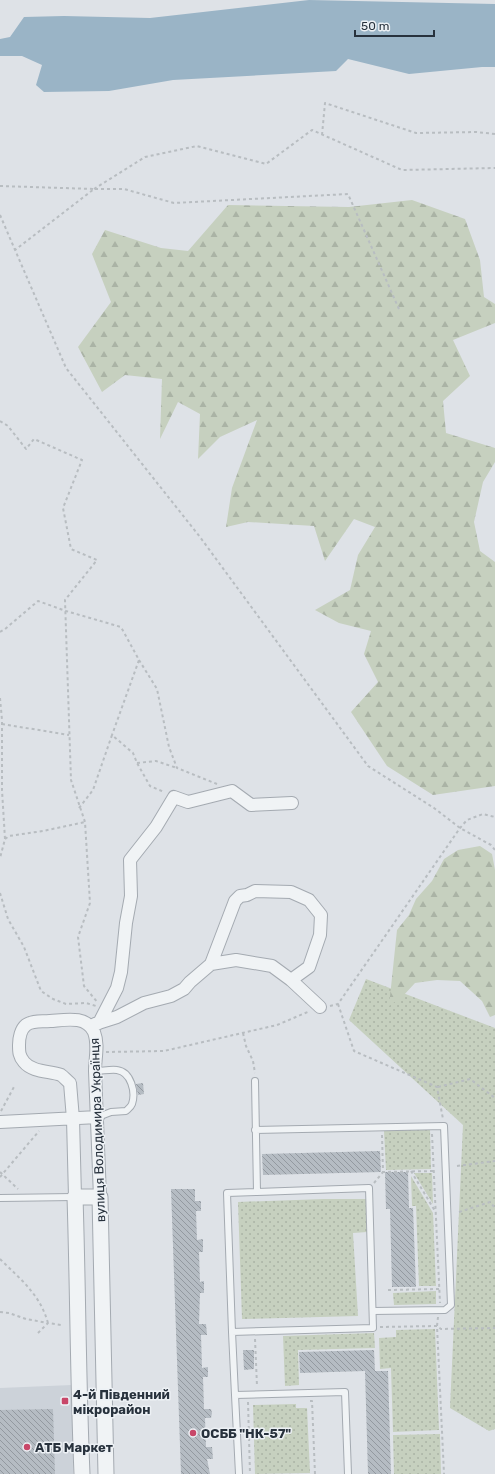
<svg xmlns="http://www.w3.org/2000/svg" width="495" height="1474" font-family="Rubik,sans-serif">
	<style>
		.built { fill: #ccd2d9 }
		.grass { fill: url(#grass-dots) }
		.forest { fill: url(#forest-firs) }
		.water { fill: #9ab4c6 }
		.building { fill: url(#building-back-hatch) }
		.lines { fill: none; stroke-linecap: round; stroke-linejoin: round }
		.service-casing { stroke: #a4aab1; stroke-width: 8 }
		.minor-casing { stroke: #a4aab1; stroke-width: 14 }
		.tertiary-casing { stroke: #a4aab1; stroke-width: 17 }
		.path { stroke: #b8bdc1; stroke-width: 2; stroke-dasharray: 3 3; stroke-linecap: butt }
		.service { stroke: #f0f3f5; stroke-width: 6 }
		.minor { stroke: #f0f3f5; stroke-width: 12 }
		.tertiary { stroke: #f0f3f5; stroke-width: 15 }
		.poi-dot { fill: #c84769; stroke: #edf1f5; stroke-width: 1.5 }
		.labels { text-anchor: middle; stroke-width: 3; stroke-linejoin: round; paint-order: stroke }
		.street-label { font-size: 13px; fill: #28323d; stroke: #edf1f5 }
		.poi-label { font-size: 13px; font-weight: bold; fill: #28323d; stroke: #edf1f5; text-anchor: start }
	</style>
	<defs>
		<pattern id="grass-dots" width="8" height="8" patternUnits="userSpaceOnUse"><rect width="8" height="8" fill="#c6d0bf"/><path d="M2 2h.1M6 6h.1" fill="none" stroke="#aab3a5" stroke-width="1.8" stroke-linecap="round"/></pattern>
		<pattern id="forest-firs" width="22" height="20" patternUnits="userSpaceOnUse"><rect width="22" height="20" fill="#c6d0bf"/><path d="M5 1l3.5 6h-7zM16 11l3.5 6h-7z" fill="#aab3a5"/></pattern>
		<pattern id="building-back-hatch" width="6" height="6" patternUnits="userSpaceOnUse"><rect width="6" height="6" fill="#b5bcc3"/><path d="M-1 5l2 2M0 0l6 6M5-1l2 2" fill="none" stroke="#9399a0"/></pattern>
	</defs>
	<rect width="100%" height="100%" fill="#dee2e7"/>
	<!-- built -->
	<path class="built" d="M72,1385L73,1474H0V1388Z"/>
	<!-- grass -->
	<path class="grass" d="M366,979L495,1028V1429L489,1431L450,1408L463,1125L349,1020Z
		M430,1129L431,1169L386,1170L384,1131Z
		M414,1173H432L433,1204Z
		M411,1176L433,1213L436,1286H419L416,1206H412Z
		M324,1199H366L367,1232L353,1233L358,1316L242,1319L238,1202Z
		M436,1291V1304L394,1305L393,1293Z
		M435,1329L439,1430L393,1432L391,1368L380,1369L379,1338L396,1337V1330Z
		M374,1333L375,1348L298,1350L299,1385L285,1386L283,1336Z
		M296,1404V1408H307L310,1473L255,1474L253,1405Z
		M440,1434L441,1474H394L393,1435Z"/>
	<!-- forest -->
	<path class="forest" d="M412,200L465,219L480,260L484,297L495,304V323L453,340L470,376L443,401L446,433L495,448V462L483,482L474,522L480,551L495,562V786L433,795L387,766L351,712L378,682L364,654L371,631L339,623L315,610L350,590L358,555L375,527L354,519L325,561L314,526L248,522L226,527L232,488L257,420L220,437L198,459L200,414L178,402L160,439L162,379L125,375L102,392L78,347L111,302L92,254L105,230L161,248L188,251L228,205L349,207Z
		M480,846L492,854L495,870V1015L490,1017L482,1001L460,981L437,980L415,983L403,996L389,1006L397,930L409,915L416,899L432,881L444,859L458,850Z"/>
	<!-- water -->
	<path class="water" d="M309,0L495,4V67H482L409,74L348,59L336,71L173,80L109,91L44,92L36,85L42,65L22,56H0V39L10,37L24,17L64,16L150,18Z"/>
	<!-- building -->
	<path class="building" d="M143,1083L144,1094L138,1095L136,1084Z
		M380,1151L381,1172L263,1175L262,1154Z
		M385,1172H408L409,1208H413L416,1287H392L390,1209H386Z
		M171,1189H195V1201H201V1211H196L197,1240L203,1239V1252H199L200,1282L204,1281V1293H200L199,1324H206L207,1335H201L202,1368L208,1367V1377H203L204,1409H211L212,1413L211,1418H205L206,1447H212L213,1459H207L210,1474H181Z
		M243,1350H254V1369L244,1370Z
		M374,1350L375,1371H388L391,1474H368L365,1371L300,1373L299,1352Z
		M53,1409L55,1474H0V1410Z"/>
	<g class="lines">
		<defs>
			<path id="service" d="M95,1071C102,1071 111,1069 117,1070C131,1072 136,1092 132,1104C131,1107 128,1109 126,1111L111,1112L98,1117
				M255,1130L444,1126L451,1305L445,1310L373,1311
				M0,1198L74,1197
				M232,1332L227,1193L257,1192
				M235,1395L232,1332L373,1328L369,1188L257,1192L255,1081
				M239,1474L235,1395L345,1392L348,1474"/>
			<path id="minor" d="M291,980L272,966L236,960L211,964L235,901L240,896L247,895L255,891L291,892L309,900L321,915L320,935L309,967L291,980L320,1007
				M99,1023L117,988L121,972L126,923L131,896L130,860L156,827L174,797L188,802L232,791L251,805L292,803
				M95,1024L117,1017L144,1003L171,996L184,989L190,982L211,964
				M0,1122L98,1117
				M75,1197L73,1119L70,1083C67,1081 64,1077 61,1075C49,1071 32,1072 24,1062C19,1056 19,1052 19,1045C19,1038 21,1029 26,1025C33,1020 42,1022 50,1021C65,1020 86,1015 94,1032C99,1045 95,1058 95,1071L100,1197"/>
			<path id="tertiary" d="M82,1474C78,1382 78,1290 75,1197H100L106,1474"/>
		</defs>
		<!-- service casing -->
		<use href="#service" class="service-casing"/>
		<!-- minor casing -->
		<use href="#minor" class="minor-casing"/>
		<!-- tertiary casing -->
		<use href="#tertiary" class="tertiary-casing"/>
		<!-- path -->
		<path class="path" d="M322,135L325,103L416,133L476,132L495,134
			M0,186L94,189L15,250
			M94,189L145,157L197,146L266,164L312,130L402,170L495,168
			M95,189H124L174,203L348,194L399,309
			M0,215L66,368L200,537L368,766L434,808L460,828L491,845L495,850
			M0,421L8,426L26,449L34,439L82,460L63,508L71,549L97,560L65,600L71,780L85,822L90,903L78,937L84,986L98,1003
			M0,632L5,629L38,601L66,611L121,627L139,660L112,735
			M139,660L157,689L169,747L177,768L217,784
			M0,698L2,720V790L5,839L0,858
			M2,724L69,735
			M137,763L156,761L177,768
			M79,808L93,790L112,735L133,753L137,763L150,786L164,792
			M5,839L9,836L43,831L85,822
			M0,893L8,919L24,947L41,991L53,999L66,1004L86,1003L96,1006
			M338,1004L354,1051L437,1087L443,1119
			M330,1006L338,1004L460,828L467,820L483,814L495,817
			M243,1033L246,1046L253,1061L255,1073
			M106,1052L164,1051L277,1025L310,1011
			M438,1087L470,1079L495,1098
			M1,1111L15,1085
			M432,1134L440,1303
			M382,1135L383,1172L434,1171
			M457,1166L495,1161
			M411,1171L435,1211
			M0,1172L18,1189
			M0,1177L39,1131
			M374,1183L383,1172
			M459,1212L490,1202L495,1208
			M0,1259C20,1279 40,1294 48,1323
			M388,1290L439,1289
			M0,1312L9,1313L26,1319L48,1323
			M438,1317L437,1326L444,1474
			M380,1327L437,1326L441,1329L495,1328
			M38,1333L48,1323L61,1325
			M255,1339L257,1386
			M310,1401H312L315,1474
			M248,1402L250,1474"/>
		<!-- service -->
		<use href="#service" class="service"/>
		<!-- minor -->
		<use href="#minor" class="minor"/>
		<!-- tertiary -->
		<use href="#tertiary" class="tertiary"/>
	</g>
	<!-- markers -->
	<g class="poi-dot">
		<rect x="61" y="1397" width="8" height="8" rx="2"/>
		<circle cx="193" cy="1433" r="4"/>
		<circle cx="27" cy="1447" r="4"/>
	</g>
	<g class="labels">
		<!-- street labels -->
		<g class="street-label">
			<text transform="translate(97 1130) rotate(-92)" y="5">вулиця Володимира Українця</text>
		</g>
		<!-- poi labels -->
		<g class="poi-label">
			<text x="73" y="1399">4-й Південний<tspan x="73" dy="15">мікрорайон</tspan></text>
			<text x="201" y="1438">ОСББ "НК-57"</text>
			<text x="35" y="1452">АТБ Маркет</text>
		</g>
	</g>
	<!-- scale -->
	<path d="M355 30v6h79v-6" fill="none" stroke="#28323d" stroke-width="2"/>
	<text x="361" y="30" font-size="12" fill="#28323d" stroke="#edf1f5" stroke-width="3" paint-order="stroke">50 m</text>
</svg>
